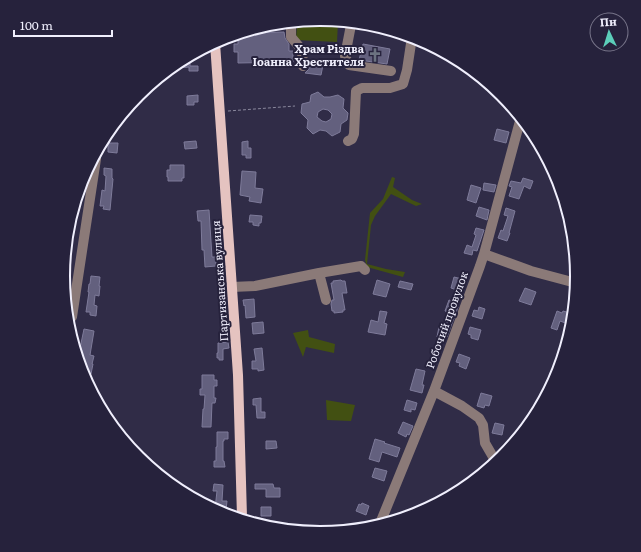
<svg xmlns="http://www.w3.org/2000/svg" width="641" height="552" font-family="Literata,serif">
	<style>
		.green { fill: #425012 }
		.building { fill: #63607e; stroke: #7e7b9a; fill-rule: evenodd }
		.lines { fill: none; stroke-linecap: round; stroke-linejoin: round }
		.path { stroke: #8a889d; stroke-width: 1; stroke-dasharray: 3 2; stroke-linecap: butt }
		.minor { stroke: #8b7a78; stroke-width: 10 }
		.major { stroke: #e5c3c0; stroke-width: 10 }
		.labels { text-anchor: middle; stroke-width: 4; stroke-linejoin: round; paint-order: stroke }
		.poi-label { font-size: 11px; font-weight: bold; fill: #f0effd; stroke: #26223c; text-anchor: end }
		.street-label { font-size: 11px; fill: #f0effd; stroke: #26223c }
		.rim { fill: none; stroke: #f0effd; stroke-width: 2 }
	</style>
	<rect width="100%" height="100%" fill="#302c47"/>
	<!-- green -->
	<path class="green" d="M321,19L338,22L337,42L296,40L297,24Z
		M392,177L395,178L393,187L412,200L422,204L416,206L391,194L375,216L371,225L367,264L386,269L405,272L403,277L367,267L365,260L370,213L383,199Z
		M308,330L309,337L335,344L334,353L306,347L303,357L293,333Z
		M326,400L355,405L351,421L327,420Z"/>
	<!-- building -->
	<path class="building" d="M284,32L285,38L289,44V51H293V62L238,63V52H234V44H238V35L250,33Z
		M363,44L390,49L387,64L359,60Z
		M190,60V66H198V71H189V67L178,68Z
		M312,63L323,65L321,75L305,73L309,69V64L311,65Z
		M318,92L324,97H330L338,95L344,99L343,108L348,113L347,120L341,124L340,132L332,136L326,131L320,130L313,134L307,128L308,120L301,113L302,104L310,102L311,95ZM323,109L328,110L332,114L331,119L326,122L322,121L317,117L318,112Z
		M198,95V102H194V105H187V96Z
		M497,129L509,132L506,143L494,140Z
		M196,141L197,148L185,149L184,142Z
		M248,141V148H251V158H246V155H242V142Z
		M108,143H118L117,153L108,152Z
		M170,165H184V178H182V181H168V177H167V170H170Z
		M104,168L112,169V178L113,179L110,210L103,209L104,206H100L102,190L105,191L106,176L104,175Z
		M242,171L256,172L255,188L263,189L261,203L249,201L250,197L240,195Z
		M523,178L533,181L530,189L524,186L519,199L509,196L512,187L509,186L511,181L521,183Z
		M484,183L496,185L494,192L483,190Z
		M471,185L481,188L476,203L467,200Z
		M479,207L489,210L487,220L476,216Z
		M506,208L515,211L509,233H510L507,241L498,238L501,230L503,231L508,216L504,215Z
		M209,210L212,257H216V266L205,267L204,250H202L201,221H198L197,211Z
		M250,215L262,216L261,223H259V226L253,225V222H249Z
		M476,228L484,230L477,251L473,250L472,255L464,253L467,245L472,247L476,235L474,234Z
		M91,276L100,277L99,286H100L99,296L95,295L94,305L97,306L96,316L90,315V312H86L89,292H88L89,284H90Z
		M454,277L466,280L464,288L458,286L457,290L451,288Z
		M341,280L342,281H345L347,293H342L345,310H343V312L334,313V311H332L331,304L332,300H334L331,283H333V281Z
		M377,280L390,284L386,297L373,294Z
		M400,281L413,284L411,290L398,287Z
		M525,288L536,292L531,305L519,301Z
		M254,299L255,317L246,318L245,305L244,306L243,300Z
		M449,300L455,302L454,305L458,307L447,337L443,336V338L437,337L439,327L442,328L448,312L445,311Z
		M479,307L485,309L482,319L472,316L474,310L478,311Z
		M380,311L387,312L384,323L387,324L385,335L368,332L371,320L378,322Z
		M557,311L562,313L563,311L570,313L568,324L560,321L557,330L551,328Z
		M263,322L264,333L253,334L252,323Z
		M470,327L481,330L478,340L471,338V335L468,334Z
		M84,329L94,331L90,355L94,356L92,364H93L91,374L82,372L85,362L80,361L79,353Z
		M228,342L229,348L223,349V360H219V358H217V353H218V343Z
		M262,348L264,370L258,371V369H252V361H256L254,349Z
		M459,354L470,358L466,369L459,366L460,363L456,362Z
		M416,369L425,371L422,385H424L422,393L410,390Z
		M202,375H214V380H217V386H214V398H216L215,403H212L211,427H202L203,409H204L205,395H200V389H202Z
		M481,393L492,396L489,406L485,405L484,408L477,406Z
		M261,398V412H265V418H257L256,405H253V399Z
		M407,400L417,403L415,410L411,409V412L404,410Z
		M403,422L413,426L409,435L407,434L406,437L398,433Z
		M495,423L504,425L502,435L492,433Z
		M217,432H228V439H224V441H223V461H224L225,467H214V461H216V447H217Z
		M375,439L385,442L384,443L400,448L397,457L382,452L379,462L369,459Z
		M266,441H276L277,448L266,449Z
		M375,468L387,471L384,481L372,477Z
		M214,484L223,485L222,501H227L226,510L215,509L217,491H213Z
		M255,484H273L274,488H280V497H266V489H255Z
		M362,503L369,506L366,515L356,511L359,504L361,505Z
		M261,507H271V516H261Z"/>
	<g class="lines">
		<!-- path -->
		<path class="path" d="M228,111L295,106"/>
		<!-- minor -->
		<path class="minor" d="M291,25V37L302,50L303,66
			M351,25L345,56L349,65L391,71
			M348,141L352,139L354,134L356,91L362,88H390L403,84L407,70L412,37
			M484,254L531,271L576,283
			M319,273L326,300
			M232,287L255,286L319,273L361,266L365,270
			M72,317L96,159
			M434,391L462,406L479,418L483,425L485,443L496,462
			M381,521L434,391L480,266L484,254L520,121"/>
		<!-- major -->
		<path class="major" d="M215,43L238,375L242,517"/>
	</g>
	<!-- icons -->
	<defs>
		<symbol id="church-bare" viewBox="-9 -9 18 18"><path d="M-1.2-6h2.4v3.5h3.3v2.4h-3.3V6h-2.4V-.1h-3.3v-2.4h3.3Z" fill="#6b7280" stroke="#26223c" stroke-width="2.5" paint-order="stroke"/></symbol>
	</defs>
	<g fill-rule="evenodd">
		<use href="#church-bare" x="365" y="45" width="20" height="20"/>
	</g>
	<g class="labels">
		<!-- poi labels -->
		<g class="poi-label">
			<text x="364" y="53">Храм Різдва<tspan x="364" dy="13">Іоанна Хрестителя</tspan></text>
		</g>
		<!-- street labels -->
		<g class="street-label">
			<text transform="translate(220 281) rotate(-94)" y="4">Партизанська вулиця</text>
			<text transform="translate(447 320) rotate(-70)" y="4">Робочий провулок</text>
		</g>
	</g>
	<!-- crop -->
	<path d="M0 0H641V552H0ZM70 276a250 250 0 1 1 500 0a250 250 0 1 1-500 0Z" fill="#26223c" fill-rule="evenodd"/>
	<path class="rim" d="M70 276a250 250 0 1 1 500 0a250 250 0 1 1-500 0Z"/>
	<!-- north arrow -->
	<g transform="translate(609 32) rotate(356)"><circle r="19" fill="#26223c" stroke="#777489"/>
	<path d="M0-3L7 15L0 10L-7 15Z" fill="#5cceba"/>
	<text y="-6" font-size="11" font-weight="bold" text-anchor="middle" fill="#f0effd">Пн</text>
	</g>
	<!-- scale -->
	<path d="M14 30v6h98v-6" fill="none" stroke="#f0effd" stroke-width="2"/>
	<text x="20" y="30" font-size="12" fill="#f0effd" stroke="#26223c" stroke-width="3" paint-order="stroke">100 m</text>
</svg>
